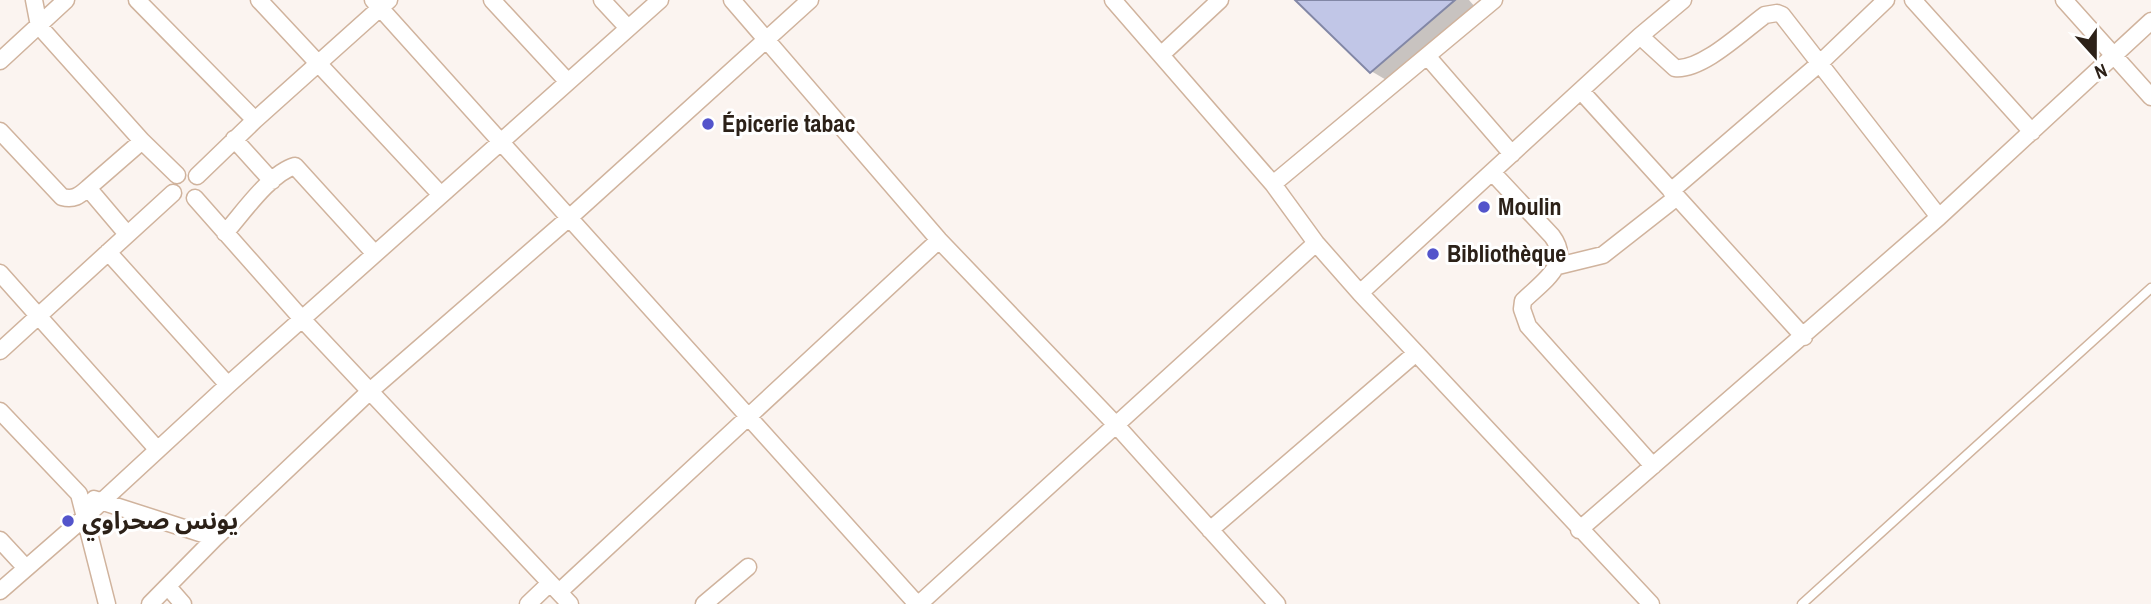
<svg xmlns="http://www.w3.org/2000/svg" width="2151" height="604" font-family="'Archivo Narrow','Noto Sans Arabic',sans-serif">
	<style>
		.shadow { fill: #0003 }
		.building { fill: #c1c6e7; stroke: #8287a6; stroke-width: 2 }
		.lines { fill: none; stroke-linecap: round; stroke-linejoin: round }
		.service-casing { stroke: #d0b39d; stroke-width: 11 }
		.minor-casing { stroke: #d0b39d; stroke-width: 19 }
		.service { stroke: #fff; stroke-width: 8 }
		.minor { stroke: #fff; stroke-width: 16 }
		.poi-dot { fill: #5354cb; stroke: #fff; stroke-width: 2.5 }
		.labels { text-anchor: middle; stroke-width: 6; stroke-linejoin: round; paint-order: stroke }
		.poi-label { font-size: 24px; font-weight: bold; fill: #2c2118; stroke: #fff; text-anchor: start }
	</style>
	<rect width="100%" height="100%" fill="#fbf4f0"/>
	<!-- shadow -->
	<path class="shadow" d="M1298,0H1469L1475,7L1388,81L1371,71Z"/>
	<!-- building -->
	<path class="building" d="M1295,0H1455L1370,73Z"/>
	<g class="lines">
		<defs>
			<path id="service" d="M1802,604L2151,288"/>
			<path id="minor" d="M34,0L39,26L142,141L177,175
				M137,0L255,120
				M259,0L441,195
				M373,0L917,604
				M492,0L568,82
				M602,0L628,28
				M732,0L939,240L1117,426L1277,604
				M1113,0L1273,184L1316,243L1360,293L1651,604
				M1913,0L2032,132
				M2064,0L2151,97
				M1640,36L1675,68C1702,71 1743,31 1765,15L1777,13L1782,15L1939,217
				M1162,54L1220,0
				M1427,56L1512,154
				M0,61L66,0
				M1581,91L1804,337
				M0,131L62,197C74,200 79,196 88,188L127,234
				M234,139L272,181
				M1492,172L1552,236C1573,264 1542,282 1523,301L1522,309L1528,326L1653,466
				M197,176L255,120L389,0
				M1273,184L1494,0
				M88,188L142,141
				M1671,191L1820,63L1886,0
				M195,198L302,319L570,604
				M225,233C242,214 270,173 295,166L375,254
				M108,252L228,385
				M1558,266L1603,255L1677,197
				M0,273L157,449
				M1360,293L1640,36L1683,0
				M0,351L173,193
				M0,411L79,494L107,604
				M94,499L215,538
				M1210,530L1416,353
				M1579,530L1939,217L2151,21
				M0,540L26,568
				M169,588L183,604
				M0,591L85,517L228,385L660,0
				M559,592L939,240
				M150,604L215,538L370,391L568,219L810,0
				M528,604L550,583
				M704,604L748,567
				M919,604L1316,243"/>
		</defs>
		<!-- service casing -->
		<use href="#service" class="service-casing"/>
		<!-- minor casing -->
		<use href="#minor" class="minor-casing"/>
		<!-- service -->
		<use href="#service" class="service"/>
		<!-- minor -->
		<use href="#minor" class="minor"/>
	</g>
	<!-- markers -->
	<g class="poi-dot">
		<circle cx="708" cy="124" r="7"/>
		<circle cx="1484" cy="207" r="7"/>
		<circle cx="1433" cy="254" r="7"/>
		<circle cx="68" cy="521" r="7"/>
	</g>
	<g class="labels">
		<!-- poi labels -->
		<g class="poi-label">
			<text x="722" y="132">Épicerie tabac</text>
			<text x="1498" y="215">Moulin</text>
			<text x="1447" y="262">Bibliothèque</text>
			<text x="82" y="529">يونس صحراوي</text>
		</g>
	</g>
	<!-- north arrow -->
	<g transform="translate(2095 56) rotate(159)" stroke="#ffffff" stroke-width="5" paint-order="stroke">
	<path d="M0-5L12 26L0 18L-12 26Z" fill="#2c2118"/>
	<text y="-10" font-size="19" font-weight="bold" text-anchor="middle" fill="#2c2118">N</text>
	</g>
</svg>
